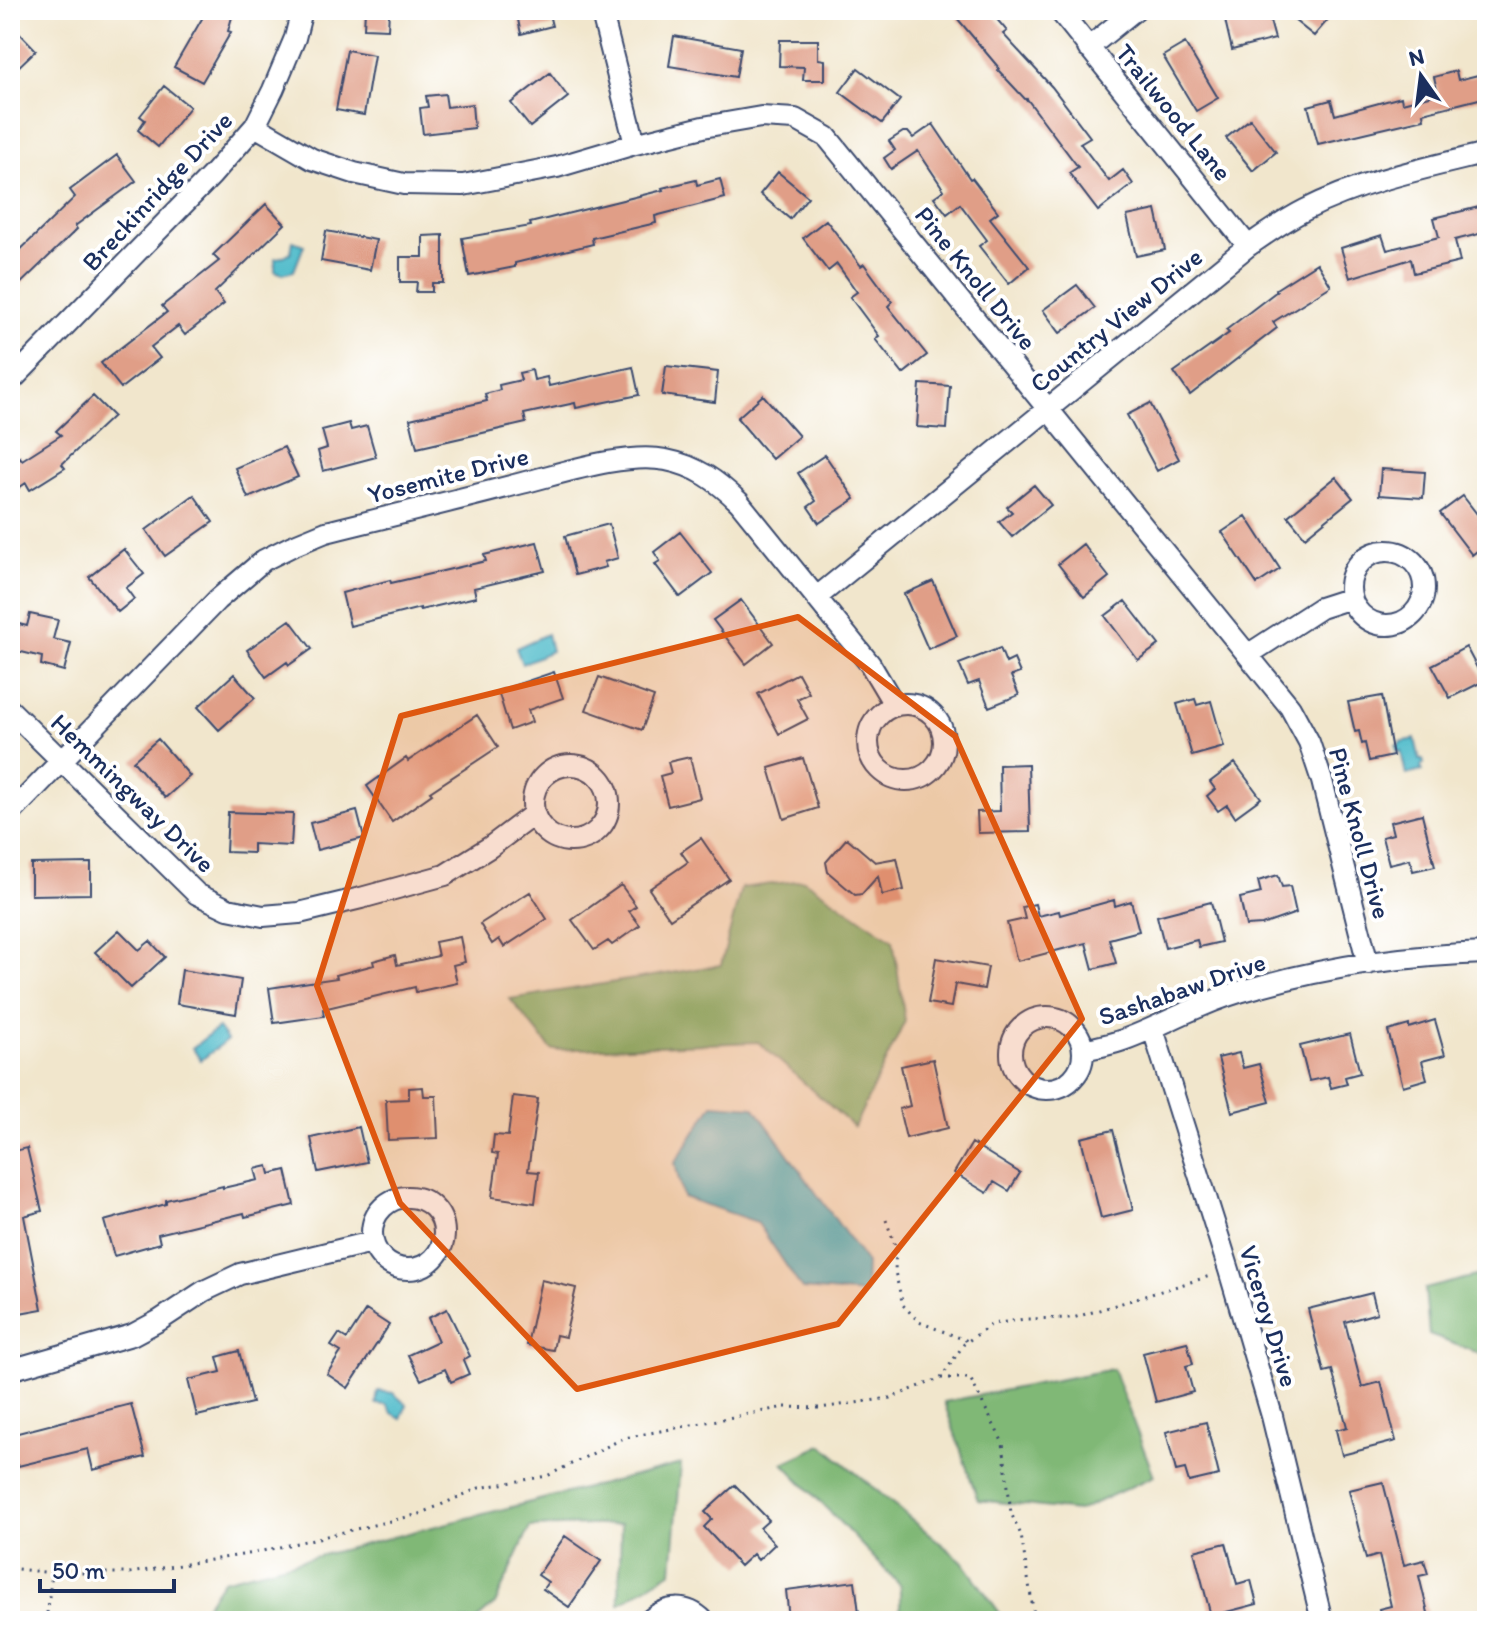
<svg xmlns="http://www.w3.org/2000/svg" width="1497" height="1631" font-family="Itim,sans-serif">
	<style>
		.forest { fill: #80b876; stroke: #4e746a; stroke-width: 2 }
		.water { fill: #4fbbca; stroke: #357594; stroke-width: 2 }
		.building { fill: #e09e87 }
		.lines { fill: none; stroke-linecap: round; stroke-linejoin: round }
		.minor-casing { stroke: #3b4a6e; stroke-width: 24 }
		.path { stroke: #3b4a6e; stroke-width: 3; stroke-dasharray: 2 6; stroke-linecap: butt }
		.minor { stroke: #fff; stroke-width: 20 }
		.marked { fill: #de5710; fill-opacity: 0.2; stroke: #de5710; stroke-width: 6; stroke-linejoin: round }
		.labels { text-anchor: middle; stroke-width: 8; stroke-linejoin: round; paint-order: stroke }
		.street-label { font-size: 26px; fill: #1b2f5e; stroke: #fff }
	</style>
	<rect width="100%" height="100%" fill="#fff"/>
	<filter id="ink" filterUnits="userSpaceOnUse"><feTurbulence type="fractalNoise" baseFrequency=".0125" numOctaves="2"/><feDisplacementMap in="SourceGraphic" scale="16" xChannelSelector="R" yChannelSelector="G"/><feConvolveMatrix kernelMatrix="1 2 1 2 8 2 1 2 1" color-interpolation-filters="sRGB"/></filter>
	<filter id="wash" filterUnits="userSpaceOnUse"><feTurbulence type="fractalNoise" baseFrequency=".006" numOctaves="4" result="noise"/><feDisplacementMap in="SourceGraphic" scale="32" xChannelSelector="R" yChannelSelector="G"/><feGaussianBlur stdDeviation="1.8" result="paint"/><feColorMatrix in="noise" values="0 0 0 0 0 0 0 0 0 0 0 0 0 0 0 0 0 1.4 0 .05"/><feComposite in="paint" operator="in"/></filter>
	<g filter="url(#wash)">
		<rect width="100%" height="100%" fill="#f1e6cc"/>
		<!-- forest -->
		<path class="forest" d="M804,880L893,940L905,1021L854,1127L758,1042L552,1050L510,999L721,965L741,888Z
			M1487,1273V1356L1429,1335L1425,1289Z
			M1113,1369L1154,1476L1078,1511L978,1500L944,1402Z
			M822,1445L962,1561L1002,1616L1000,1621H900V1585L783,1463Z
			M681,1464L672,1571L619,1604L621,1524L530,1527L495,1604L475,1621H195L223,1580Z"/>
		<!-- water -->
		<path class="water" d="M293,241L304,245L294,271L283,274L275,271V258L282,257L291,252Z
			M547,634L551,651L522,664L516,648Z
			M1415,739L1420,760H1423L1424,764L1421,766L1422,771L1406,775L1401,751L1397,752L1396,745H1399L1400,742Z
			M218,1028L227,1040L201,1060L192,1048Z
			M713,1104L754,1107L866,1262L865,1294L802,1289L757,1222L683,1197L675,1163Z
			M378,1391L393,1393L407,1405L401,1418L392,1413L387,1405L376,1404Z"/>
		<g id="blocks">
			<!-- building -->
			<path class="building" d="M207,10H234L228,31L231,32L202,82L174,67Z
				M365,10H389L388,29L364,28Z
				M516,10H548L552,26L521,34Z
				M966,10H989L1007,31L1003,34L1052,87L1090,137L1080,143L1109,181L1123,170L1133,184L1098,211L1069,173L1078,167L1027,99L1026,100L998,70L999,68L957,18Z
				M1267,10L1275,39L1232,50L1225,20Z
				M1302,10H1336L1314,36L1294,20Z
				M10,23L36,50L10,75Z
				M674,36L741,48L736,77L669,66Z
				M780,40H818V59L825,60V80H803L804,67L779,66Z
				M1185,43L1218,98L1196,111L1163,56Z
				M347,50L374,55L364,115L336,110Z
				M858,68L900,100L882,123L840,92Z
				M1456,71L1458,80L1482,74L1487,97L1423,113L1424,119L1318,144L1308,106L1331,100L1335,115L1401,97L1402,103L1438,94L1434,77Z
				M550,73L568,97L530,127L511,103Z
				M164,86L190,107L158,147L138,130L145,120L140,116Z
				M445,94L447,107L472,104L474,128L423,134L420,108L428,107L426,96Z
				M1250,119L1276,152L1253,171L1226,138Z
				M933,124L970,179L972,178L998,212L990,218L1029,267L1009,284L979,246L987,240L960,204L947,214L934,197L944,190L918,151L891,169L884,158L895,150L889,141L903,132H908L913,138Z
				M117,155L136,181L75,226L77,229L10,294V260L75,197L70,190Z
				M778,172L808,197L790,219L760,194Z
				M720,179L725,198L655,216L656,223L592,238L593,244L515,263V267L469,276L462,238L531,226L530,223L663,190L662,188L696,180L697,185Z
				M266,204L285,224L215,292L224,304L185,335L178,326L151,347L160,358L121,388L101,363L167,312L162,306L219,261L213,255Z
				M1487,205V232L1455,240L1460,262L1414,273L1411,259L1350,278L1341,248L1382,235L1387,250L1439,237L1434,218Z
				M1156,210L1165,250L1136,256L1127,216Z
				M826,220L861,266L864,264L892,302L888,306L927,355L903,374L875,339L879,336L850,297L857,292L837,264L828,271L803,238Z
				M326,231L376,240L370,270L321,261Z
				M443,235V283H432V292H416L417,282H400V257H423V236Z
				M1317,263L1331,286L1273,322L1277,328L1190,395L1174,372L1229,333L1226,330L1277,291L1276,289Z
				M1077,285L1095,308L1060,333L1043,310Z
				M666,366L718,372L715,402L662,395Z
				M633,367L639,395L576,408L575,403L524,414L526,423L417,448L410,419L487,401L485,394L500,390L499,385L521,380L519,373L532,370L534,380L547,377L549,386Z
				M920,384L950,386L947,429L917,427Z
				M763,395L799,436L772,459L737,418Z
				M93,396L113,416L62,464L65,468L30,490L26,483L17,489L10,478V464L20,457L22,460L61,435L56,431Z
				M1150,403L1179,459L1157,471L1127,415Z
				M349,423L351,430L367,426L376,457L323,471L318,451L327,448L322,430Z
				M284,447L298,477L248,498L235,468Z
				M825,455L855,499L819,523L808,507L816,501L798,473Z
				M1381,469L1425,472L1423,498L1379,495Z
				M1336,477L1353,498L1305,537L1288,516Z
				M1034,485L1051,505L1012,537L999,522L1012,512L1007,507Z
				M194,495L213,522L165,556L146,530Z
				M1463,496L1487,527V543L1472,555L1440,513Z
				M1246,516L1280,569L1257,584L1222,532Z
				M609,524L618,558L604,562L606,567L575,575L565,536Z
				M680,532L712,573L680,597L655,564L660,561L654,552Z
				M537,542L545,571L474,588L476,597L420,610V608L350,626L342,593L390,580L391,583L486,561L484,555Z
				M1083,544L1109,577L1084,597L1058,564Z
				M124,549L144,574L126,588L134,599L118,612L89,577Z
				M933,581L957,636L928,649L904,594Z
				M741,600L773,643L746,664L713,620Z
				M1125,601L1159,645L1138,660L1105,616Z
				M30,614L58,620L53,639L71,643L64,671L41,665L42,657L13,650L19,624L27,626Z
				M290,620L312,649L289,665L287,662L266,677L247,650Z
				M1466,647L1484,681L1450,698L1432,665Z
				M1000,648L1006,663L1014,659L1020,673L1011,676L1019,695L989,707L979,681L968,685L959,664Z
				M554,672L563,698L528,710L532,722L510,730L498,691Z
				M798,673L809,693L797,699L808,719L779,734L758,694Z
				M234,674L255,698L219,730L198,707Z
				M599,677L654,697L642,730L586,710Z
				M1382,696L1393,756L1369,761L1365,743L1362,744L1359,731L1355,732L1348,702Z
				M1195,699L1197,705L1211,701L1224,747L1192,756L1177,704Z
				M477,715L498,747L430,792L432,794L392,822L367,786L406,758L408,761Z
				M158,739L190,776L165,798L133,761Z
				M690,757L700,798L668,806L660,776L671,773L668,762Z
				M803,758L818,808L784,819L769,768Z
				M1235,763L1261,798L1235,817L1227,805L1218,811L1207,796L1215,789L1210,782Z
				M1028,764L1030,832L978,833L977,812L1000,811L999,765Z
				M357,811L364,838L317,850L310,823Z
				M228,812L293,814L291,846L253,844V853L226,852Z
				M1422,814L1435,866L1413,871L1410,859L1389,864L1382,837L1393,834L1390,822Z
				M701,838L729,879L670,919L649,889L688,862L681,852Z
				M847,838L875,862L897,858L904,890L882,895L878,876L862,894L855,895L828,872L826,862Z
				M91,863V894L31,895V864Z
				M1278,875L1282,887L1290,886L1296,913L1262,925L1246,926L1240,898L1261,893L1258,881Z
				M621,885L636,906L629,911L640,925L612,945L608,941L594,950L572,920Z
				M530,892L547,919L504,947L499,939L492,944L480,924Z
				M1114,900L1115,906L1131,901L1139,931L1109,939L1116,963L1093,969L1086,943L1017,961L1007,923L1025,919L1022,907L1035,904L1038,916L1059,911L1060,915Z
				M1211,902L1221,942L1199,947L1197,940L1165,948L1157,916Z
				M119,930L139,950L150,941L165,957L131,988L95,952Z
				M460,937L465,962L453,965L457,983L416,992L415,987L323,1009L324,1016L274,1023L269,988L337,978L336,975L374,965L373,961L395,955L397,965L438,956L435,942Z
				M936,958L988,967L984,989L955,984L951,1007L928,1003Z
				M182,970L241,980L236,1014L177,1004Z
				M1435,1020L1445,1055L1422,1061L1427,1079L1403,1086L1388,1031L1409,1025V1028Z
				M1350,1034L1360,1073L1345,1077L1347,1084L1331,1088L1328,1077L1309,1081L1300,1046Z
				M1239,1053L1243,1068L1259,1064L1270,1102L1232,1112L1218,1058Z
				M933,1059L948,1128L906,1138L899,1109L910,1106L901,1066Z
				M423,1087L424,1096H436L438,1138L388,1140L386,1100L409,1099V1088Z
				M513,1096L538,1099L528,1171L539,1172L535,1203L492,1197L498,1154L492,1153L494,1135L508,1136Z
				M359,1127L367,1162L318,1172L311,1138Z
				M1113,1130L1133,1210L1101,1218L1081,1138Z
				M972,1143L1020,1173L1009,1191L994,1182L987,1193L954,1173Z
				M27,1148L42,1211L24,1216L42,1309L14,1314L10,1295V1152Z
				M268,1166L270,1174L286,1170L294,1205L245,1217L244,1213L158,1234L160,1243L114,1256L104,1221L166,1204V1200L223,1186V1188L258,1180L255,1169Z
				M541,1280L576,1288L565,1337L556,1335L553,1350L527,1345Z
				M1372,1293L1377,1313L1345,1322L1362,1387L1381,1382L1396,1441L1342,1455L1336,1430L1347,1427L1332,1370L1324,1372L1308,1309Z
				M447,1309L470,1356L463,1360L469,1374L451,1382L445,1369L421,1380L408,1355L438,1341L428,1318Z
				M366,1310L389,1325L348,1388L327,1374L341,1352L331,1346L339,1334L347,1339Z
				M1187,1342L1193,1364L1186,1366L1193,1392L1156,1402L1143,1353Z
				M239,1351L252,1403L197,1416L188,1380L221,1372L217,1357Z
				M131,1404L145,1457L93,1470L88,1449L10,1468V1435Z
				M1206,1422L1219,1475L1189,1482L1185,1469L1176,1471L1166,1432Z
				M1383,1482L1404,1565L1424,1560L1428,1574L1419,1576L1430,1621H1382L1379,1609L1391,1606L1379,1555L1366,1559L1349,1490Z
				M735,1485L769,1520L760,1528L775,1544L758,1560L753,1554L740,1566L704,1527L712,1519L705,1512Z
				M565,1536L601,1561L569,1607L543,1589L548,1582L538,1575Z
				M1226,1543L1237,1584L1251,1580L1257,1604L1211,1616L1194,1551Z
				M855,1581L860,1621H808L807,1616L789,1619L786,1590Z"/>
		</g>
	</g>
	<g filter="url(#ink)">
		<use href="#blocks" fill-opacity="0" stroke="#3b4a6e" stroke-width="2"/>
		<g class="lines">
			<defs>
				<path id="minor" d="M601,10L635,144
					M1059,10L1248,246
					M1088,48L1135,10
					M255,126L312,159L354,173L404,184L463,185L557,167L635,144L703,127L761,117L795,119L827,137L1290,707L1309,742L1322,781L1368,964
					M10,382L212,175L255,126L273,90L295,38L302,10
					M1350 588a37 37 0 1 1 74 0a37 37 0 1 1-74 0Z
					M817,597L1248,246C1267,233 1285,220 1305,210C1362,181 1426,168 1487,153
					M1249,654L1320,608L1351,598
					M868 742a38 38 0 1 1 76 0a38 38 0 1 1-76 0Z
					M10,710L197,894L228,909L263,916L299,913L361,898L445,875L490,847L534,814
					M533 803a38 38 0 1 1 76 0a38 38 0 1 1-76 0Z
					M10,814L217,600L264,560L292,546L326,532C391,516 457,500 522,483C563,473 625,452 666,460C697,466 717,481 739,502L870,664L895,706
					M1011 1053a36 36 0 1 1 72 0a36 36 0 1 1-72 0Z
					M1153,1029L1229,1270L1272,1416L1322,1621
					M1084,1050C1096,1047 1108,1045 1120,1041C1147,1032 1172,1018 1199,1007C1217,999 1237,992 1257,987C1331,966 1410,955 1487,953
					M372 1233a36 36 0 1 1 72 0a36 36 0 1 1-72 0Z
					M10,1370L132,1335L160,1320L204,1291L240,1274L372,1242
					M649,1621C666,1605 687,1604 704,1621"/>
			</defs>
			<!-- minor casing -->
			<use href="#minor" class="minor-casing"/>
			<!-- path -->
			<path class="path" d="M886,1220L896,1248L895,1272L903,1305L919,1322L968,1341
				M941,1378H970L1003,1443L1011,1513L1021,1535L1035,1621
				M10,1571L17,1569L52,1573H130L254,1553L420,1514L479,1488L547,1476L624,1438L785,1407L820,1408L890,1398L941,1378L964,1344L992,1324L1025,1319L1073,1318L1210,1276
				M46,1621L52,1573"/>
			<!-- minor -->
			<use href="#minor" class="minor"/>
		</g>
	</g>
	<!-- marked area -->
	<path class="marked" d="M798,617L955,736L1082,1019L838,1324L577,1389L400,1203L317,986L401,716Z"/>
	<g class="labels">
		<!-- street labels -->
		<g class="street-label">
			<text transform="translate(1174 112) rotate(51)" y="9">Trailwood Lane</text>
			<text transform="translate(157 191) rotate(-47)" y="9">Breckinridge Drive</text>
			<text transform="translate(976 278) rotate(51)" y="9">Pine Knoll Drive</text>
			<text transform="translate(1116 320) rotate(-39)" y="9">Country View Drive</text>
			<text transform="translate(448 475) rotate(-14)" y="9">Yosemite Drive</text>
			<text transform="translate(133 793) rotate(44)" y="9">Hemmingway Drive</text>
			<text transform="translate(1360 833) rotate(75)" y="9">Pine Knoll Drive</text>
			<text transform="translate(1182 989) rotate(-19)" y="9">Sashabaw Drive</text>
			<text transform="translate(1269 1316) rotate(73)" y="9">Viceroy Drive</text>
		</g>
	</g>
	<!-- margin -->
	<rect width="1497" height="1631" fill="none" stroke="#fff" stroke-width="40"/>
	<!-- north arrow -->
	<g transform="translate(1421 76) rotate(346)" stroke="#ffffff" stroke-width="6" paint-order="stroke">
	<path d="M0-6L14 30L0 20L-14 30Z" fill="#1b2f5e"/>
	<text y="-12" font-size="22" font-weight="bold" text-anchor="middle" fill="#1b2f5e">N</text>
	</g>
	<!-- scale -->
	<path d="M40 1579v12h134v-12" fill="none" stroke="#1b2f5e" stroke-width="4"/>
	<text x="52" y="1579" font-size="24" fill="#1b2f5e" stroke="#ffffff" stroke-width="6" paint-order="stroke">50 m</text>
</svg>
